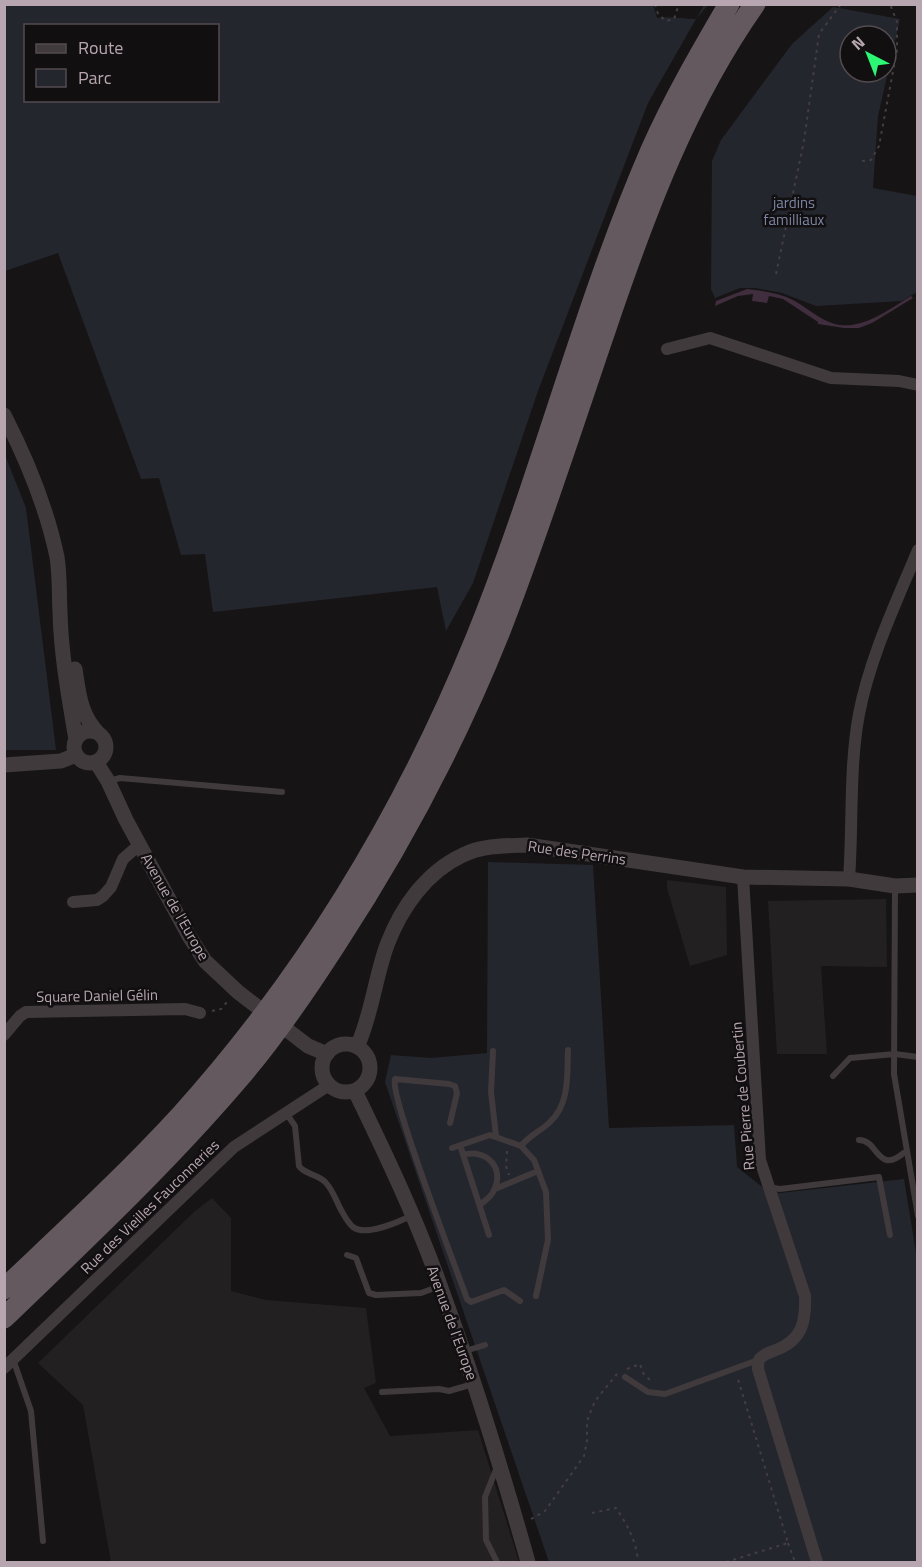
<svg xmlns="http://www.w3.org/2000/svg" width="922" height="1567" font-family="'Titillium Web',sans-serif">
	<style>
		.built { fill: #232021 }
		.green { fill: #24262e; fill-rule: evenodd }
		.water { fill: #402d3d }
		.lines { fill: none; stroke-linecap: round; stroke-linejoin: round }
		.path { stroke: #443d41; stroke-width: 2; stroke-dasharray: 3 4.5; stroke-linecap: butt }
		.service { stroke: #403a3d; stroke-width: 6 }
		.minor { stroke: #403a3d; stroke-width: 12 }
		.tertiary { stroke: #403a3d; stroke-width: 15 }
		.trunk { stroke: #64595f; stroke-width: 21 }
		.labels { text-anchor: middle; stroke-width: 5; stroke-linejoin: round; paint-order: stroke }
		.park-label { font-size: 15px; fill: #7c85a3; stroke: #110f10 }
		.street-label { font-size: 15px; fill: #b7a6b0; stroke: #110f10 }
	</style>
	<rect width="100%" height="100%" fill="#161415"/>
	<!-- built -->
	<path class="built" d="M667,880L726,887L727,955L690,966L667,888Z
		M886,899L887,967L821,966L827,1054H777L768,901Z
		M212,1198L231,1218V1291L266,1300L366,1308L376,1383L364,1388L390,1436L478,1430L519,1562H111L83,1405L38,1363L195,1211Z"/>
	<!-- green -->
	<path class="green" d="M653,4L657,18C670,16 682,19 696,19L704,5H708L696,19L648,103L538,391L473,583L446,631L437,587L213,612L205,554L181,555L159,478L141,479L58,253L5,271L4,5ZM26,26H218V100H26Z
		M833,7L900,19L878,116L873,188L917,196V292L902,301L816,306L782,293L755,288H740L715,298L711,289L712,161L721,140L792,44ZM850,36H886V72H850Z
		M5,455L26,508L56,750H5Z
		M488,862L593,865L609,1128L734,1125L737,1167L765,1189L780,1193L904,1179L918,1265L917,1562H549L385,1082L391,1055L431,1058L487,1053Z"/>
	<!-- water -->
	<path class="water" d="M747,289C763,291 779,293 793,300C813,311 827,328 852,325C873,322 893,307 911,296L913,298L872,323L859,328H844L818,324V322L783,299L769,296L767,303L752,301L753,294L738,296L715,306L716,301Z"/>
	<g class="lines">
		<!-- path -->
		<path class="path" d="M655,4L658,14L666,21L674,19L679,4
			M862,161L871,160L879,146L897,50V22L890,4
			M776,274L804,141L819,34L841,4
			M212,1011L221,1009L227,1002
			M507,1151L506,1166L509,1175
			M627,1369L640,1364L643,1373L652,1382
			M592,1513L616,1508C627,1524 637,1543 638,1562
			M531,1519L545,1511L584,1456L587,1441V1421L595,1401L617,1374
			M788,1543L795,1562
			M726,1562L788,1543L737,1376"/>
		<!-- service -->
		<path class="service" d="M109,781L120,778L282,792
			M895,886L894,1074L918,1216
			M493,1051L491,1092L496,1136
			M833,1076L850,1058L895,1054L918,1057
			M286,1113L295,1126L299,1166C305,1175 319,1174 326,1183C332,1189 336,1200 340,1208C344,1215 347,1222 353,1227C366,1237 398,1222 411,1216
			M450,1123L457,1093L455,1086L449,1084L395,1079C389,1096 457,1270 467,1299L471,1302L504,1290L520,1301
			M859,1140C879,1140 877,1177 906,1151
			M460,1145L489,1235
			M521,1146C531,1134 540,1132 550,1122C570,1104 567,1074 568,1050
			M452,1148L490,1135L521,1146L534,1160L546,1192L548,1240L536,1296
			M463,1155C487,1148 506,1169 493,1192C491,1197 484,1201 480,1205
			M768,1187L780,1189L879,1177L890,1235
			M495,1189L538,1171
			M347,1255L356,1258L369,1293L376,1295L421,1293L440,1286
			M465,1351L485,1345
			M13,1359L31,1411L43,1541
			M625,1377L648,1392L665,1394L758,1360
			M382,1392L439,1389L449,1391L473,1384
			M497,1562L486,1540L485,1497L497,1467"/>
		<!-- minor -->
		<path class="minor" d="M667,349L710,338L831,378L899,381L918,385
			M743,877L760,1160L805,1296C806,1322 802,1340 776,1350C770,1352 762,1355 759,1360C758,1363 758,1366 758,1369L817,1562
			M849,879C853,824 849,768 859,714C870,657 896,603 918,550
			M73,902L97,900L103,896L111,887L123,859L139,845
			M4,1035L20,1016L26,1012L185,1009L200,1013
			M4,1368L234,1147L329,1085"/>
		<!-- tertiary -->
		<path class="tertiary" d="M4,415C27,460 47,509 57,557C60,576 59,594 60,612C61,655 69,698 76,740
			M75,669C79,694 80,714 98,733
			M74 747a16 16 0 1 1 32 0a16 16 0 1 1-32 0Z
			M96,762L108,781L126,820L189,936L205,961L238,992L308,1046L327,1054
			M4,765L61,761L76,755
			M322 1068a24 24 0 1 1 48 0a24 24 0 1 1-48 0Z
			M357,1047C372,1014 375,978 387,945C401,908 426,872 463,855C482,845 506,846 527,845L743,877L849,879L895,886L918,885
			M355,1091C386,1155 417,1220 441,1288C474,1378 502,1470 528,1562"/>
		<!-- trunk -->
		<path class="trunk" d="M4,1289C64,1232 125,1176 181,1115C307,975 405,812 476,638C541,478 582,309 651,150C673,100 701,52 729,4
			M4,1318C86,1239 168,1162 241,1076C276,1035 307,989 336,944C401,845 456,741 500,631C539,531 572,427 607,325C645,213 686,102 755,4"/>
	</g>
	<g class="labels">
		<!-- park labels -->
		<g class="park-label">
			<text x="794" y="208">jardins<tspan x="794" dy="17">familliaux</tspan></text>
		</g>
		<!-- street labels -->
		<g class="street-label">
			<text transform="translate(577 853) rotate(8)" y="5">Rue des Perrins</text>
			<text transform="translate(175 907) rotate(60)" y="5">Avenue de l'Europe</text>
			<text transform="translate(97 996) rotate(-1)" y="5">Square Daniel Gélin</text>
			<text transform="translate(743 1096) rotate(-95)" y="5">Rue Pierre de Coubertin</text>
			<text transform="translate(150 1207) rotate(-44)" y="5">Rue des Vieilles Fauconneries</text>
			<text transform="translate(452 1323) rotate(70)" y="5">Avenue de l'Europe</text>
		</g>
	</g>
	<!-- border -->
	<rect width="922" height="1567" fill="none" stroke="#b7a6b0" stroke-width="12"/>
	<!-- legend -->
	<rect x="24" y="24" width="195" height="78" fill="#110f10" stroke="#534b50" stroke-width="1.5"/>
	<rect x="36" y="44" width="30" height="9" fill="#403a3d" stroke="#534b50" stroke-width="1.5"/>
	<text x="78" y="54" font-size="18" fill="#b7a6b0">Route</text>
	<rect x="36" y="69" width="30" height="18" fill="#24262e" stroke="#534b50" stroke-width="1.5"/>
	<text x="78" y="84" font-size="18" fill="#b7a6b0">Parc</text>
	<!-- north arrow -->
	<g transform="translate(868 54) rotate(318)"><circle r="28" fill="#110f10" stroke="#534b50" stroke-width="1.5"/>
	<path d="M0-4.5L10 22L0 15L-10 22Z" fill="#2cf775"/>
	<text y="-9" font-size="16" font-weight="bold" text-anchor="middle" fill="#b7a6b0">N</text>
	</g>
</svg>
